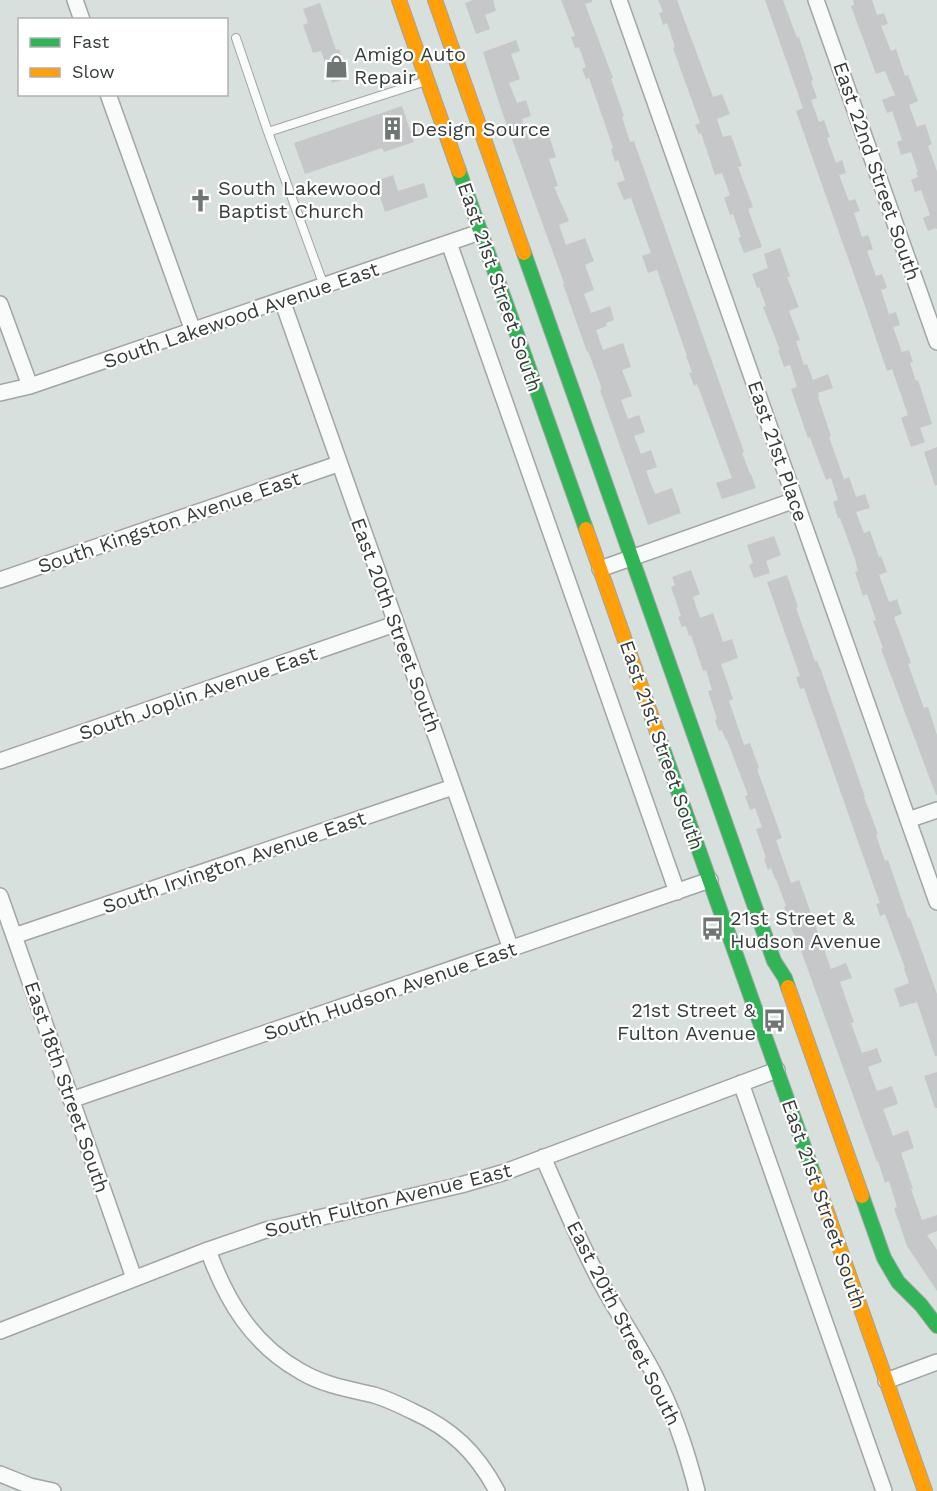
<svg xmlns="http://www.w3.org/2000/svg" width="937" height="1491" font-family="'Work Sans',sans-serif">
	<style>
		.building { fill: #c5c7c8 }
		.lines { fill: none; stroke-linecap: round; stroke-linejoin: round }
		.lane-casing { stroke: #a0a6a5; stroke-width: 10 }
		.street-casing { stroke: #a0a6a5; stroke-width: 18 }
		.fast-casing { stroke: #a0a6a5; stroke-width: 16 }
		.slow-casing { stroke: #a0a6a5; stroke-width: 16 }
		.lane { stroke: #f9fafa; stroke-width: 8 }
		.street { stroke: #f9fafa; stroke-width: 15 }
		.fast { stroke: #30b455; stroke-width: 14 }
		.slow { stroke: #ff9f0a; stroke-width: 14 }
		.labels { text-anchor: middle; stroke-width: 4.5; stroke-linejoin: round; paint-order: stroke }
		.poi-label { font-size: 20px; fill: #373d3b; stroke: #fff; text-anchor: start }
		.street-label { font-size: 20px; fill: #373d3b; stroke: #fff }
	</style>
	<rect width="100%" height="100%" fill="#d8e0de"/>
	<!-- building -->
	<path class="building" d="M473,0H493L496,11L485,15L490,29L476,34L465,3Z
		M561,0H592V2L585,4L613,78L611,79L624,116L622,117L630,142L634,141L744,452L742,453L750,474H751L756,488L722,499L716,483L732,478L697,384L694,386L689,373L692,372L686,356H687L657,270L648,273L642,256L651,253L631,198L624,200L617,183L625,180L618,160L615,162L611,149L613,148L608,133L589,78L586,79L582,69L586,67L579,47L575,48L571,37L575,36Z
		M658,0H677L713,97L722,94L730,114L717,119L723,137L731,135L742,166L738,167L753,207L748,209L762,247L744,253L738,238L741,237L733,214L730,215L724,198L730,195L722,173L715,175L701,133L699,134L695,125L700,123L673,48L675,47L667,23L663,25L659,13L663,12Z
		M765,0H783L797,38L799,37L813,80L811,81L817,98L811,100L819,122L824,120L830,137L827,138L836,163L842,160L846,173L839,175L849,201L855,199L860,211L854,213L862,237L868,235L873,249L867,251L876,276L882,274L887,288L881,290L889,314L896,312L900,325L893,327L902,352L909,350L913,362L910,363L916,381L918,380L932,424L920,428L925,442L911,447L901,418L908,415L892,369L887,371L864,303L810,151L796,111L803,108Z
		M853,0H872L877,15L884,13L888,24L881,26L891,51L896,49L905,76L908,75L918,101L909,105L917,127L925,124L932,144L928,146L937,171V229L935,228L928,231L923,218L930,215L921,190L915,192L911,180L918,177L916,173L918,172L911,152L901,155L897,142L902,140L892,111L887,113L882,100L895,95L885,71L876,74L851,6L854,5Z
		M320,3L336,50L339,49L349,78L332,83L321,51L313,53L303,25L308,23L303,9Z
		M516,40L520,51L511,54L520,79L509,83L517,103L526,100L531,116L522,119L529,140L548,133L556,157L549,159L558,186L554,187L569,221L559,225L566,245L585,238L594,261L585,265L594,290L584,294L591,313L610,306L614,320L606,323L607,326L596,330L603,350L623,343L631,367L622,370L632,396L621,400L628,419L639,415L645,432L634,436L641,454L651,450L657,467L646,471L655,494L672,488L681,513L648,525L600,390L602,389L588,351L587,352L563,284L564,283L501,109L483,52Z
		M402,106L414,142L384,152L382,148L305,174L294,143Z
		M393,175L398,191L424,183L428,197L385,212L375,181Z
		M780,248L790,276L787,277L799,307L789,311L800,340L796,341L804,365L807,364L813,380L828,374L833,388L818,393L819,397H818L831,436L829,437L844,479L849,477L856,497L865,494L870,508L856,512L864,533L870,531L879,557L881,556L887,572L879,575L889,602L897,599L902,614L894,617L911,663L908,664L924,708L928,707L937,735V795H936L881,649L883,648L873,621L876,620L867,594L863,596L855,572L858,571L855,559L840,518H838L833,502L838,500L831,478L826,480L812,443L810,437L808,438L791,389L797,387L790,365L784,367L778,350H780L763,307L766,306L759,287L757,288L752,274L768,268L764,254Z
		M937,447V485L935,486L924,452Z
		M774,536L781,555L766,561L770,573L754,578L749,565L753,563L747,545Z
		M691,570L700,594L693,597L700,618L713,613L723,642L732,639L738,658L721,664L733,699L729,701L744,745L750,743L759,768L757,769L782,838L776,840L791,883L799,880L831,969L846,963L852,978L840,982L854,1022L851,1023L862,1053L877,1048L882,1062L868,1067L877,1091L892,1086L898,1104L883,1109L893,1136L908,1130L914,1148L901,1153L913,1189H911L922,1220L937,1215V1231L927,1235L937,1250V1291L907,1246L894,1208L897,1207L889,1181L885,1183L878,1161L877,1162L799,945H798L792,930L784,907L786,906L776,879H775L771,868L768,870L764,859L766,858L756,829L762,827L755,808L750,810L745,796L748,795L727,740H726L722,730L719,731L715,720L717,719L708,691L712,690L706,670L703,671L691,635L689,636L686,626L682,627L678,617L681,616L671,587L675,585L672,577Z
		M787,575L798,607L796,608L815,661H817L821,670L865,797H864L878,834L876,835L885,861L888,860L908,918H910L937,994V1056H935L917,1002L900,1007L894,989L909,983L904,969L905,968L885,914L880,916L876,904L880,903L874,887L804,688L800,689L796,677L800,676L767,582Z
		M937,1072V1108H935L924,1076Z"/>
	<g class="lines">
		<defs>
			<path id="lane" d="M236,38L268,132L324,286
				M268,132L426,81"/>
			<path id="street" d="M75,0L82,20
				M619,0L937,902
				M816,0L937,342
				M108,94L193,331
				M449,243L677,892
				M282,300L511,949
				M0,304L30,386
				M0,393L30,386L480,232
				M600,569L795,500
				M0,580L338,464
				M0,761L395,624
				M908,820L937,810
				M0,896L134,1278
				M14,936L453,787
				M741,1083L884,1491
				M71,1100L710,880
				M543,1157C561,1198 578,1239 599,1279C617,1313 639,1344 656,1378C675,1414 687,1452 697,1491
				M208,1250C226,1300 252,1344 300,1371C323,1385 348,1389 374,1395C387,1399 400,1405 412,1411C452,1429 476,1452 497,1491
				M0,1331L208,1250L266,1230L461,1185L505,1172L777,1070
				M886,1381L937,1362
				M0,1474L30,1486L53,1491"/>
			<path id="fast" d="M459,171L586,529
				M524,253L774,961L785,978L788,987
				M657,732L814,1175
				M862,1196L884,1258L898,1282L921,1305L937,1326"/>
			<path id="slow" d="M399,0L459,171
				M435,0L524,253
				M586,529L657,732
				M788,987L862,1196
				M814,1175L925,1491"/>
		</defs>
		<!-- lane casing -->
		<use href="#lane" class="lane-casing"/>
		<!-- street casing -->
		<use href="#street" class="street-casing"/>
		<!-- fast casing -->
		<use href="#fast" class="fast-casing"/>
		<!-- slow casing -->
		<use href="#slow" class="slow-casing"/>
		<!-- lane -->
		<use href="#lane" class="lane"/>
		<!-- street -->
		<use href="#street" class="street"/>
		<!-- fast -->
		<use href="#fast" class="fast"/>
		<!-- slow -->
		<use href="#slow" class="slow"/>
	</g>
	<!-- icons -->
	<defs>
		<symbol id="shop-bare" viewBox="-9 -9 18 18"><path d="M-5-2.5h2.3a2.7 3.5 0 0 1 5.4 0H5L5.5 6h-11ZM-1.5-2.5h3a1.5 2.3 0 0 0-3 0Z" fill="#6f7674" stroke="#fff" stroke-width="2.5" paint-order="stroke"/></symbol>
		<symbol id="building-bare" viewBox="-9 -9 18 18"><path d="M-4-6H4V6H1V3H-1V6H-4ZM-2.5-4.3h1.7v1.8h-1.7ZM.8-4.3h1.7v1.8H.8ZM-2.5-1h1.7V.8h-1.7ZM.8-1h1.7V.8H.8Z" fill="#6f7674" stroke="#fff" stroke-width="2.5" paint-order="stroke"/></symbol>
		<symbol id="church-bare" viewBox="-9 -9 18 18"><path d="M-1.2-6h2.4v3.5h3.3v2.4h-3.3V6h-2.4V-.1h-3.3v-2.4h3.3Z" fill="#6f7674" stroke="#fff" stroke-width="2.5" paint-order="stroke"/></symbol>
		<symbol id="bus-bare" viewBox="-9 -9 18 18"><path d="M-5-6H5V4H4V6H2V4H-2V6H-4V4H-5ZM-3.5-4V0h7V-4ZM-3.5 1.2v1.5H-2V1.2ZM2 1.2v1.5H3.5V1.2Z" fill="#6f7674" stroke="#fff" stroke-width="2.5" paint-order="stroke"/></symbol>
	</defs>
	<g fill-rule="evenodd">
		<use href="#shop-bare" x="320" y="50" width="33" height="33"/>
		<use href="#building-bare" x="376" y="112" width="33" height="33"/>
		<use href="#church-bare" x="184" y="184" width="33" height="33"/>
		<use href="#bus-bare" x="696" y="912" width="33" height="33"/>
		<use href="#bus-bare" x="758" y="1004" width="33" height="33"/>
	</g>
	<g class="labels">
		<!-- poi labels -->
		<g class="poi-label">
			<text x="354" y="61">Amigo Auto<tspan x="354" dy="23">Repair</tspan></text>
			<text x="411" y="136">Design Source</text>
			<text x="218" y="195">South Lakewood<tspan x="218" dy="23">Baptist Church</tspan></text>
			<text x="730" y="925">21st Street &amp;<tspan x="730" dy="23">Hudson Avenue</tspan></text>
			<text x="756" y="1017" text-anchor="end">21st Street &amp;<tspan x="756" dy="23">Fulton Avenue</tspan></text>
		</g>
		<!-- street labels -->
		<g class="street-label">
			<text transform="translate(877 171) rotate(71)" y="7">East 22nd Street South</text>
			<text transform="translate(500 287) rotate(71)" y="7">East 21st Street South</text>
			<text transform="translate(241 315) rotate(-19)" y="7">South Lakewood Avenue East</text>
			<text transform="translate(778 451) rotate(71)" y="7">East 21st Place</text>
			<text transform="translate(169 522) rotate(-19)" y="7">South Kingston Avenue East</text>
			<text transform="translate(396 625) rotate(70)" y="7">East 20th Street South</text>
			<text transform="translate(198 693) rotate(-19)" y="7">South Joplin Avenue East</text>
			<text transform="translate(662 745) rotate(71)" y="7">East 21st Street South</text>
			<text transform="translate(234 862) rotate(-19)" y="7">South Irvington Avenue East</text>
			<text transform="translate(390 991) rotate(-19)" y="7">South Hudson Avenue East</text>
			<text transform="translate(67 1087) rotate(71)" y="7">East 18th Street South</text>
			<text transform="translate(388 1200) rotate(-14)" y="7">South Fulton Avenue East</text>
			<text transform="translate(824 1204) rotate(71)" y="7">East 21st Street South</text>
			<text transform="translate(624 1323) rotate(63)" y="7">East 20th Street South</text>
		</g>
	</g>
	<!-- legend -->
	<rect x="18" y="18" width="210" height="78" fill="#ffffff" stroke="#afb1b1" stroke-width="1.5"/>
	<rect x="30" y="38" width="30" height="9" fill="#30b455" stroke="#afb1b1" stroke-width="1.5"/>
	<text x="72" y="48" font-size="18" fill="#373d3b">Fast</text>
	<rect x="30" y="68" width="30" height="9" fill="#ff9f0a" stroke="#afb1b1" stroke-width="1.5"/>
	<text x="72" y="78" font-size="18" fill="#373d3b">Slow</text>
</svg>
